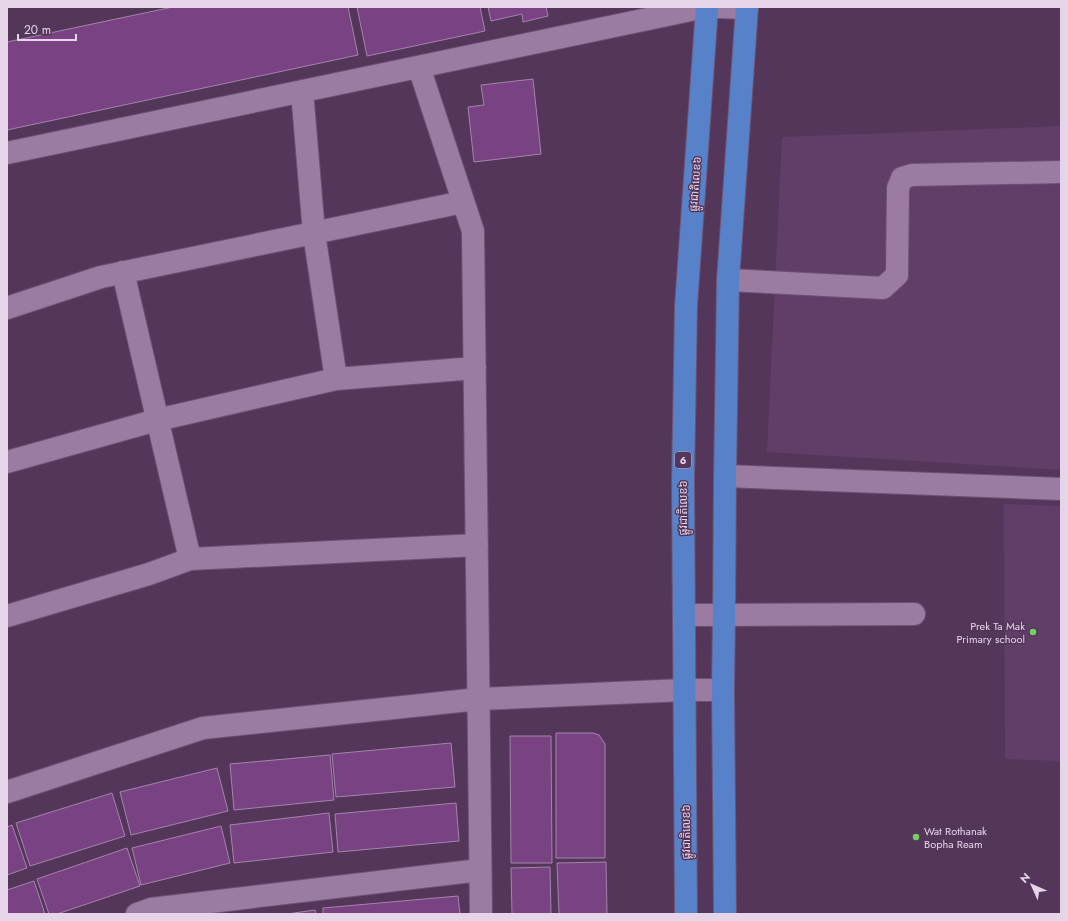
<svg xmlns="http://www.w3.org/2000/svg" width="1068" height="921" font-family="Jost,'Noto Sans Khmer',sans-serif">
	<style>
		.built { fill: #603e68 }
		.building { fill: #784283; stroke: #a584ac }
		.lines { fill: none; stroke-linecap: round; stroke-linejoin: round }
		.minor-casing { stroke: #6c5371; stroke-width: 24 }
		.highway-casing { stroke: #6c5371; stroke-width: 24 }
		.minor { stroke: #9c7ba3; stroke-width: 22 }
		.highway { stroke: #5781c9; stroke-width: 22 }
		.poi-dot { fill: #71d35e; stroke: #54365a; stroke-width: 1.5 }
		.labels { text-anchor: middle; stroke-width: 3; stroke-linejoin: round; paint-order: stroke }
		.shield { fill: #54365a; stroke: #baa5be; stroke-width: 1 }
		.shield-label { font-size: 10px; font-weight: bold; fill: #e6d4e9 }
		.street-label { font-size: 11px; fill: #e6d4e9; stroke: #54365a }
		.poi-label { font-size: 11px; fill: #e6d4e9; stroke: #54365a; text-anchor: end }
	</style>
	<rect width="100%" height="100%" fill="#54365a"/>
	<!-- built -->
	<path class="built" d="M1061,126V470L767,452L782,137Z
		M1004,504L1061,506V761L1005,759Z"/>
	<!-- building -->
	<path class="building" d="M173,7H348L358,55L7,130V42Z
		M357,7H480L485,31L367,56Z
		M488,7H547H546L548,16L523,22L522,14L491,21Z
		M533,79L541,154L474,162L468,107L484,105L481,85Z
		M556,733H593L599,735L605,744V858H556Z
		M510,736H551L552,863H511Z
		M451,743L455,787L336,797L332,754Z
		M330,755L334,800L234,810L230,764Z
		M217,768L228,811L131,835L120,792Z
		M112,793L125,836L30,866L16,823Z
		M456,803L459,841L338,852L335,814Z
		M329,813L333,852L234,863L230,825Z
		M12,825L27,868L7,875V827Z
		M221,826L230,863L141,885L132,848Z
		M127,848L140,886L57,914H49L37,879Z
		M606,862L607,914H559L557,863Z
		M550,867L551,914H512L511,868Z
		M34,881L45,914H7V890Z
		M458,896L460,914H323V908Z
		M315,910L316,914H287Z"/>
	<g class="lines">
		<defs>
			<path id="minor" d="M717,7L747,8
				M419,67L473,231L481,914
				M302,91L314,233L336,379
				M7,153L705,7
				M123,272L190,559
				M728,280L883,288L897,275L898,188L902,178L912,175L1061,172
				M7,308L101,277L463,202
				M7,462L157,420L336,379L475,368
				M725,476L1061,489
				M684,615L914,614
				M7,616L149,574L190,559L477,545
				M7,792L203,728L479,699L684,690H723
				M137,914L151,909L480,870"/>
			<path id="highway" d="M686,914L683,481L686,306L707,7
				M725,914L723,690L724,615L725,476L728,280L747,7"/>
		</defs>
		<!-- minor casing -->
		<use href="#minor" class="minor-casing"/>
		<!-- highway casing -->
		<use href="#highway" class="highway-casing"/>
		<!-- minor -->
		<use href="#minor" class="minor"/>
		<!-- highway -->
		<use href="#highway" class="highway"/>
	</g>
	<!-- markers -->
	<g class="poi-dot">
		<circle cx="1033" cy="632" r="4"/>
		<circle cx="916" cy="837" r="4"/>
	</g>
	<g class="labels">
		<!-- shield labels -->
		<rect class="shield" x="675" y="452" width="16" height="16" rx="3"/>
		<g class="shield-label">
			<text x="683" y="464">6</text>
		</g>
		<!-- street labels -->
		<g class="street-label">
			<text transform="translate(695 184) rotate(-86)" y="4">ផ្លូវជាតិលេខ៦</text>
			<text transform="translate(683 508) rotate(-90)" y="4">ផ្លូវជាតិលេខ៦</text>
			<text transform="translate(686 832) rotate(-90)" y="4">ផ្លូវជាតិលេខ៦</text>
		</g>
		<!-- poi labels -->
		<g class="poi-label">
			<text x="1025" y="630">Prek Ta Mak<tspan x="1025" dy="13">Primary school</tspan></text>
			<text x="924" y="835" text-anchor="start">Wat Rothanak<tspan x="924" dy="13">Bopha Ream</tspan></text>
		</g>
	</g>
	<!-- border -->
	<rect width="1068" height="921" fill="none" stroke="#e6d4e9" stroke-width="16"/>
	<!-- north arrow -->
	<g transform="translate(1032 885) rotate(315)" stroke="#54365a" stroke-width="3" paint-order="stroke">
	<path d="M0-3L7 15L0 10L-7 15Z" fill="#e6d4e9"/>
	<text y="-6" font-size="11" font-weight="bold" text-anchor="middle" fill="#e6d4e9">N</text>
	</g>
	<!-- scale -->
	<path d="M18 34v6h58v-6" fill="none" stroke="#e6d4e9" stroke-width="2"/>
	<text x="24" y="34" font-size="12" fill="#e6d4e9" stroke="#54365a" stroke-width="3" paint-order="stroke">20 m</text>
</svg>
